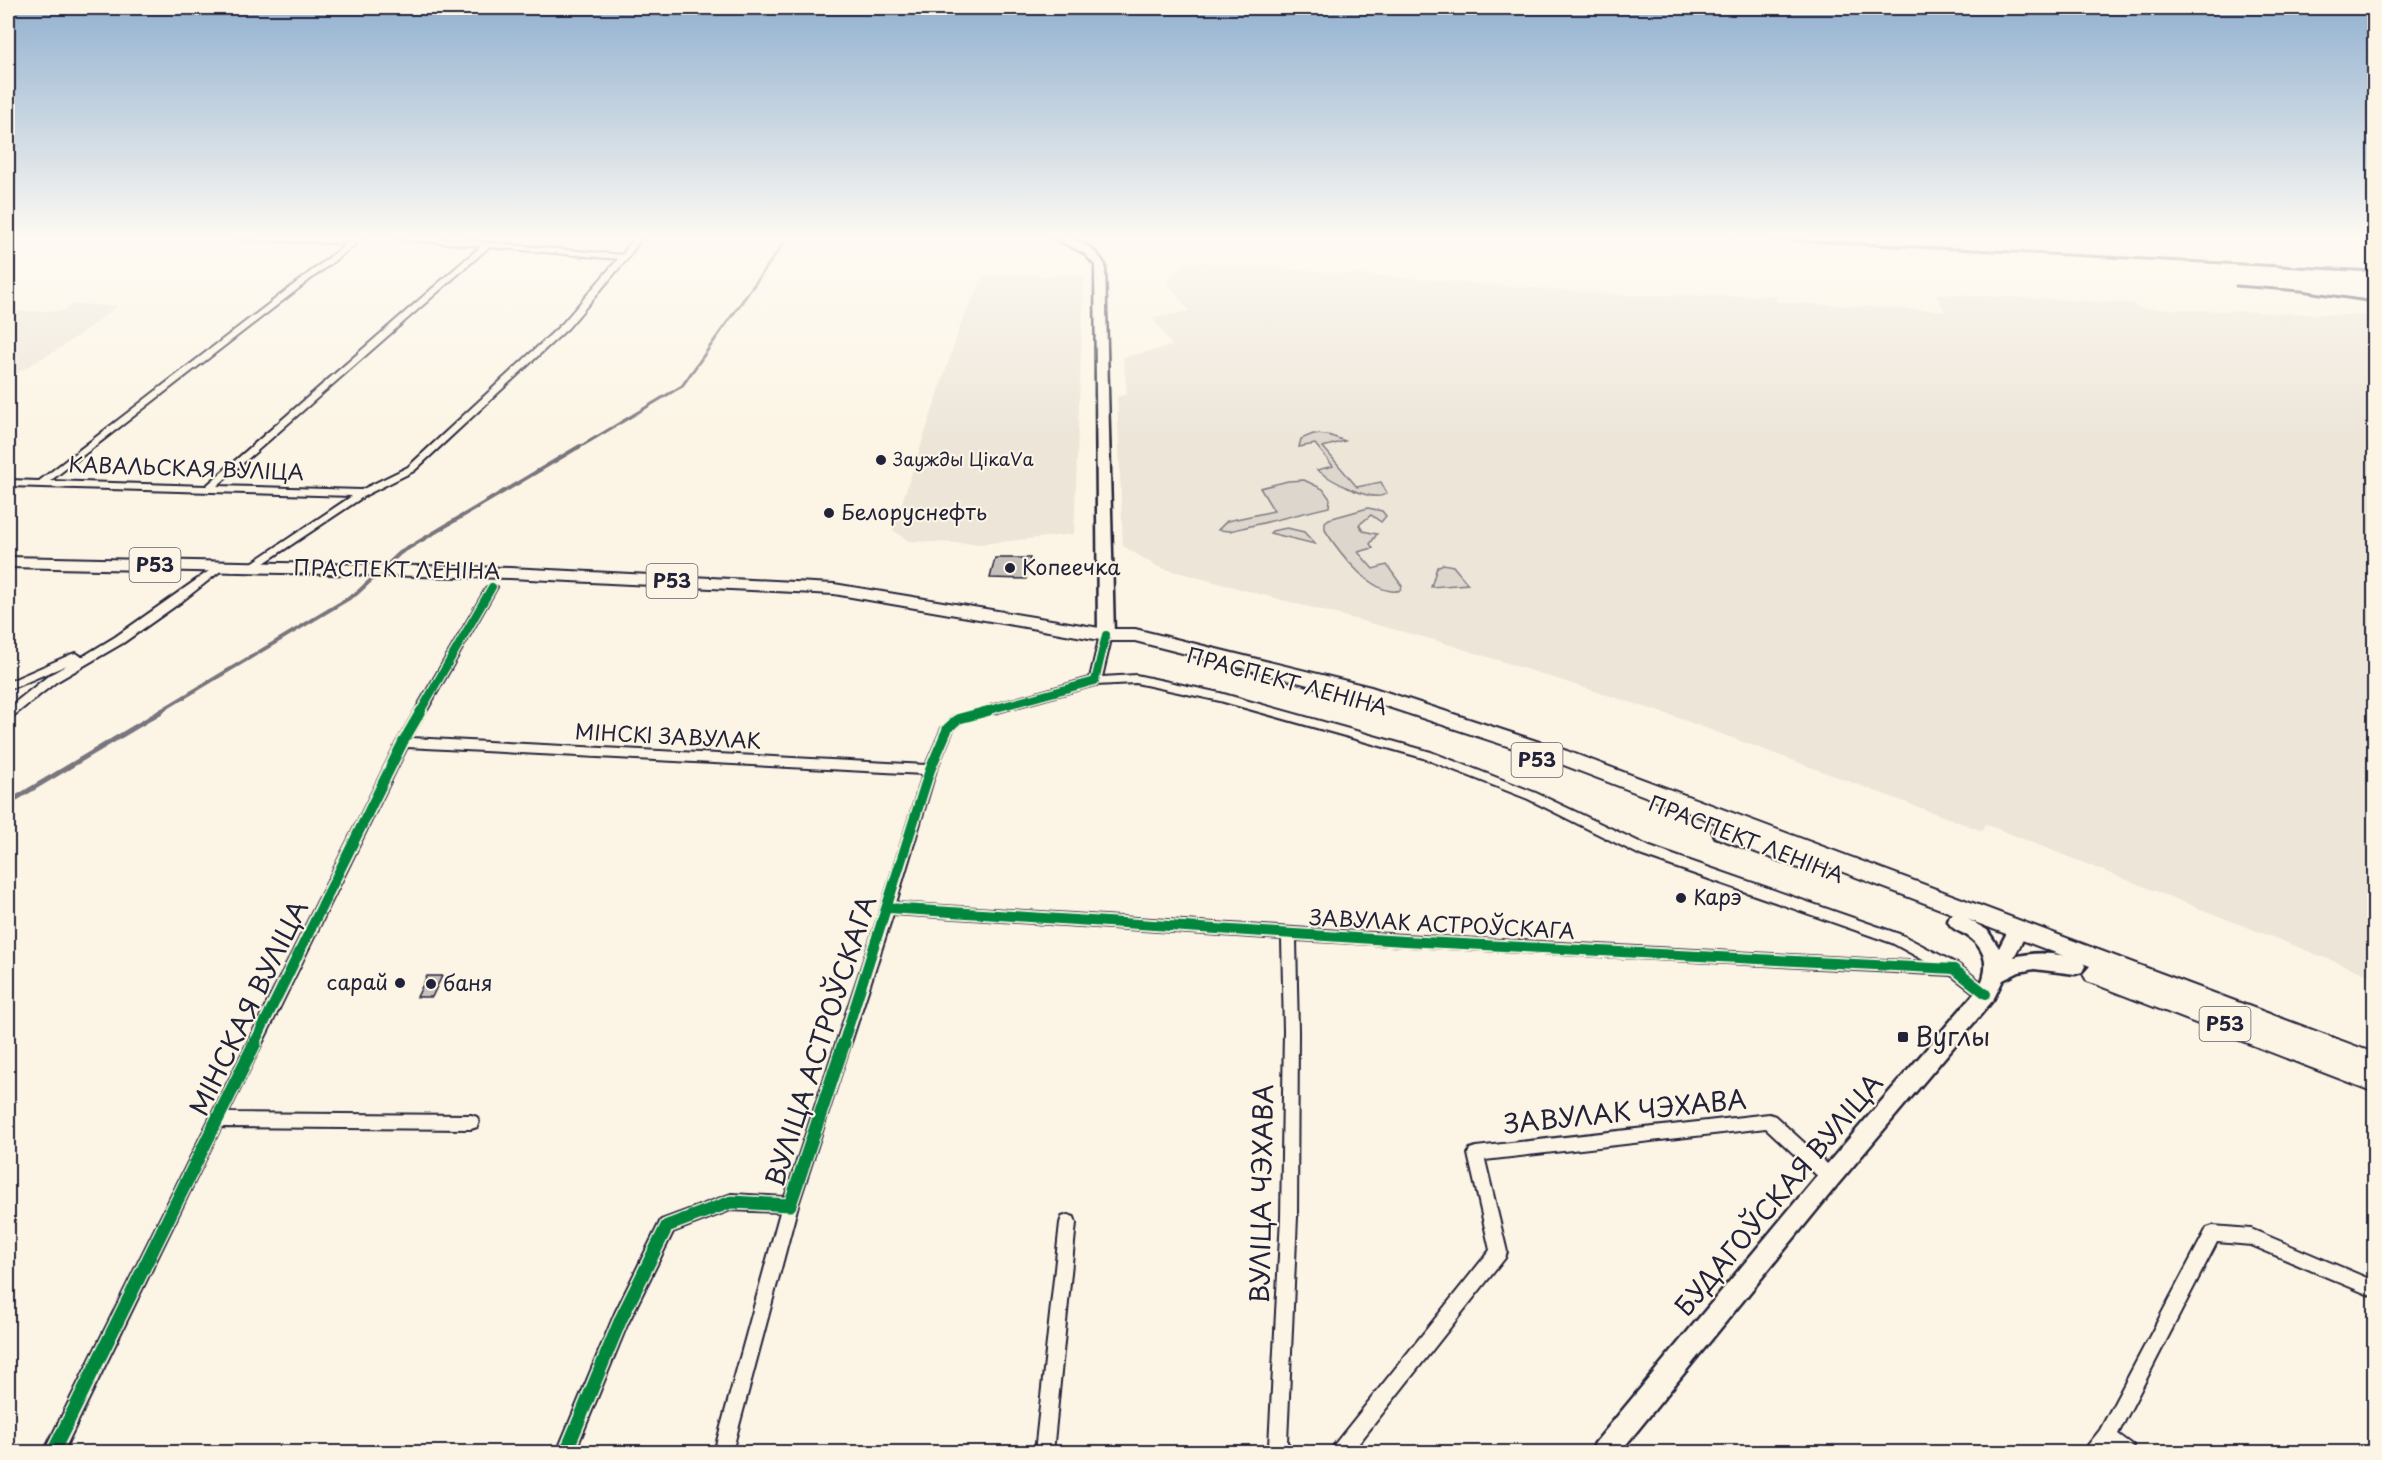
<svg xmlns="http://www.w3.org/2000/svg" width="2382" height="1460" font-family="'Playpen Sans',sans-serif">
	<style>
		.built { fill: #ece5d8 }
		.green { fill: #dcd6cc; stroke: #7f7c84; stroke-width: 1.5 }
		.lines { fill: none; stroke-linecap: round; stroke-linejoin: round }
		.stream-far2 { stroke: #78757e; stroke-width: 3 }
		.stream-far1 { stroke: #78757e; stroke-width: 4 }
		.stream { stroke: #78757e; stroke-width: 5 }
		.building { fill: #c6c1bb; stroke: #22223b; stroke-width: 1.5 }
		.street-casing { stroke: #22223b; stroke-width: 4 }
		.secondary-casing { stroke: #22223b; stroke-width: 5 }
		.primary-casing { stroke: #22223b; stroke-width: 4 }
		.street { fill: #fcf5e5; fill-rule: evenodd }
		.secondary { fill: #fcf5e5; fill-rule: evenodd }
		.primary { fill: #fcf5e5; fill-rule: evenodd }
		.rail { stroke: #22223b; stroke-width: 3 }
		.cycleway-far2-casing { stroke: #fcf5e5; stroke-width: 11 }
		.cycleway-far1-casing { stroke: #fcf5e5; stroke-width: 14 }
		.cycleway-casing { stroke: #fcf5e5; stroke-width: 16 }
		.cycleway-far2 { stroke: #00873e; stroke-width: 8 }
		.cycleway-far1 { stroke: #00873e; stroke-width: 10 }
		.cycleway { stroke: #00873e; stroke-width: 13 }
		.poi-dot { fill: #22223b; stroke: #fcf5e5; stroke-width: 2 }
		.labels { text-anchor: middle; stroke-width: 4.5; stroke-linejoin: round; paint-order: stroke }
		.far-poi-label { font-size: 18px; fill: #22223b; stroke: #fcf5e5; text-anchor: start }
		.shield { fill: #fcf5e5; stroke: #63616e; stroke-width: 1.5 }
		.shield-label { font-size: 20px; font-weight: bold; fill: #22223b }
		.street-label { font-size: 21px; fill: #22223b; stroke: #fcf5e5 }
		.poi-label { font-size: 21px; fill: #22223b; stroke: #fcf5e5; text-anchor: start }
		.near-street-label { font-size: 26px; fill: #22223b; stroke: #fcf5e5 }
		.near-poi-label { font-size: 26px; fill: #22223b; stroke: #fcf5e5; text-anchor: start }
	</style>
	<rect width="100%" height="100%" fill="#fcf5e5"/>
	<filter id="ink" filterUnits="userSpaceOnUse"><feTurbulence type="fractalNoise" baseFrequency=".0167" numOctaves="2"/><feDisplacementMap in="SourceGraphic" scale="12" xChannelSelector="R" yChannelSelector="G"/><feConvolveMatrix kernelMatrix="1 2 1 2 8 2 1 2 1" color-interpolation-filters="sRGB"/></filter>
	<g filter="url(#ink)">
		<!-- built -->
		<path class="built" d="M1189,261L1624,295L1775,296L1777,302L1945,311L1936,294L2133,303L2138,308L2374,316V977L1985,824L1983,831L1673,716L1438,641L1158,567L1123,546L1117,397L1127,394L1123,357L1172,346L1153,318L1189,311L1167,281Z
			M984,276H1084L1074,534L981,544L909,541L893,530L963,318Z
			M74,304L118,306L62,347L8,378V311H63Z"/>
		<!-- green -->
		<path class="green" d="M1313,434L1328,435L1345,441L1323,447L1357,487L1381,482L1387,493C1373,505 1331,480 1317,470L1333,466L1315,444L1299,447L1301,439Z
			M1304,480L1323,489L1330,499L1329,507L1230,531L1218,530L1227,521L1274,511L1260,488L1288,481Z
			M1368,508L1382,511L1386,516L1381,522L1371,515L1359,525L1363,531L1377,534L1370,544L1373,548L1358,552L1373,569L1387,565L1402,586L1401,590C1374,599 1338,551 1325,530V522L1329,519Z
			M1287,528L1304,532L1315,544L1270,533L1272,531Z
			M1443,564L1453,566L1468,584L1431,587L1437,567Z"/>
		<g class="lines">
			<!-- stream-far2 -->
			<path class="stream-far2" d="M578,448L682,386L788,237"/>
			<!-- stream-far1 -->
			<path class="stream-far1" d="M159,712L356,594L400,553L580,446"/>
			<!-- stream -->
			<path class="stream" d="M8,803L162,711"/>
		</g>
		<!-- building -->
		<path class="building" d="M995,558H1030L1026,579L990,578Z
			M427,976H442L432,997H417Z"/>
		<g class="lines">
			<defs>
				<path id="street" d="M236,237L335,239L345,237H365L50,481L206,486L481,246L400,239L397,237H428L622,255L635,237H642L627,259L568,328L414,471L366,495L255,569H247L246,567L352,496L8,486V480L39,481L353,239L335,243L239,239ZM489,247L618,259L562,324L408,467L361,490L217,486Z
					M219,564L223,565L224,567L223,569L181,602L123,643L56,682L12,717L8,718V708L48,676L67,665L8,690V682L72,654L76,653L82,657L115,637Z
					M492,584L497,587L411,738L926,765L942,728L954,716L1090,678L1100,635L1106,631L1112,635L1102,677L1136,675L1220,693L1431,752L1536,793L1650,847L1902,935L1959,965L1991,990L1993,994L1991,998L1986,1000L1981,998L1951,975L1296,940L1298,1031L1297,1217L1287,1442L1294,1452H1271L1269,1446L1281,1217L1284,1031L1282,939L893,914L798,1205L732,1452H714L780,1212L731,1210L673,1232L627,1325L575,1452H557L615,1313L661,1220L731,1194L785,1197L881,908L923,774L407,747L228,1113L471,1115L477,1117L479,1122L477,1127L471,1129L221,1127L63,1452H44L397,742L487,587ZM1136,683L1220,701L1423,758L1528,799L1640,855L1892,943L1927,962L1404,935L896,903L936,770L953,730L962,722L1095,685Z
					M1769,1114L1775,1116L1836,1172L1838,1177L1836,1182L1830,1185L1824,1182L1766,1128L1485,1160L1507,1252L1505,1258L1352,1452H1332L1334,1445L1490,1250L1468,1154L1470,1149L1476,1147Z
					M1068,1215L1074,1217L1076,1223L1053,1452H1035L1060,1223L1062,1217Z
					M2213,1226L2251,1229L2374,1281V1297L2251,1245L2217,1242L2118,1434L2133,1445L2135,1452H2112L2108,1450L2106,1452H2086L2088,1445L2100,1430L2207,1228Z"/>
				<path id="secondary" d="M1052,237C1074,235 1094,246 1105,265L1114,635L1106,640L1098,635L1095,265L1084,253Z
					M1957,913L1987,930L1999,948L2011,925L2018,922L2025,925L2028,930L2014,957C2036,951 2060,953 2082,960L2085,966L2082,972L2075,974L2034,969L2019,972L2003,980L1993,1000L1838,1184L1620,1452H1591L1595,1443L1822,1170L1979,988C1990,967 1987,949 1966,935C1959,931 1951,929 1948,921L1950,916Z"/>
				<path id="primary" d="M8,557L510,568L834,584L1106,629H1135L1371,687L1567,751L2374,1053V1092L2087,981L2083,974L2090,966L1814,861L1812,868L1804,870L1715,837L1712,831L1718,824L1553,761L1367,700L1135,641H1106L834,594L510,578L8,567Z"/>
			</defs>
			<!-- street casing -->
			<use href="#street" class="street-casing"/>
			<!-- secondary casing -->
			<use href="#secondary" class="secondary-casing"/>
			<!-- primary casing -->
			<use href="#primary" class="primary-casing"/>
			<!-- street -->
			<use href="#street" class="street"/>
			<!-- secondary -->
			<use href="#secondary" class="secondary"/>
			<!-- primary -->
			<use href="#primary" class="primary"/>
			<!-- rail -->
			<path class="rail" d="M1726,237L2374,271
				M2236,286L2301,291L2374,302"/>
			<defs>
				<path id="cycleway-far2" d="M420,712L492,587
					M982,712L1095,681L1106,635"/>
				<path id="cycleway-far1" d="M888,908L1404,941L1954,969L1986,994
					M254,1044L403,742L421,711
					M843,1044L930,770L948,728L958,719L988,711"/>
				<path id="cycleway" d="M53,1452L255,1043
					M566,1452L621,1319L667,1226L731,1202L790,1205L844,1043"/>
			</defs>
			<!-- cycleway-far2 casing -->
			<use href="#cycleway-far2" class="cycleway-far2-casing"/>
			<!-- cycleway-far1 casing -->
			<use href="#cycleway-far1" class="cycleway-far1-casing"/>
			<!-- cycleway casing -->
			<use href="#cycleway" class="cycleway-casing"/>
			<!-- cycleway-far2 -->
			<use href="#cycleway-far2" class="cycleway-far2"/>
			<!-- cycleway-far1 -->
			<use href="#cycleway-far1" class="cycleway-far1"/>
			<!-- cycleway -->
			<use href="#cycleway" class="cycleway"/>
		</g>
	</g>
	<!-- sky -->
	<linearGradient id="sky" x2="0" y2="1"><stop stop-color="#92b1d0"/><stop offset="0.54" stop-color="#fefaf3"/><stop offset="1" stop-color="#fefaf3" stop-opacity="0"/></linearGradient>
	<rect width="2382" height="441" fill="url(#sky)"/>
	<!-- markers -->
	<g class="poi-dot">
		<circle cx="881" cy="460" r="6"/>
		<circle cx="829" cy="513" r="6"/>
		<circle cx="1010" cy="568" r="6"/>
		<circle cx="1681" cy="898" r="6"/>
		<circle cx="400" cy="983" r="6"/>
		<circle cx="431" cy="984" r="6"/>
		<rect x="1897" y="1031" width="12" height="12" rx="3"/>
	</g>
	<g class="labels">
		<!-- far-poi labels -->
		<g class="far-poi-label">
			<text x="893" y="466">Заужды ЦікаVа</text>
		</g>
		<!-- shield labels -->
		<g class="shield">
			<rect x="129.5" y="548" width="51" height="34" rx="4.5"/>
			<rect x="646.5" y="564" width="51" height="34" rx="4.5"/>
			<rect x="1511.5" y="743" width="51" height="34" rx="4.5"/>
			<rect x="2199.5" y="1007" width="51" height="34" rx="4.5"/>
		</g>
		<g class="shield-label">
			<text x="155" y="572">Р53</text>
			<text x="672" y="588">Р53</text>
			<text x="1537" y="767">Р53</text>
			<text x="2225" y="1031">Р53</text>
		</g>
		<!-- street labels -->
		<g class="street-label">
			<text transform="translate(186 469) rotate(2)" y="7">КАВАЛЬСКАЯ ВУЛІЦА</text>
			<text transform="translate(397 570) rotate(1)" y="7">ПРАСПЕКТ ЛЕНІНА</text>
			<text transform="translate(1287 682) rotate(15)" y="7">ПРАСПЕКТ ЛЕНІНА</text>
			<text transform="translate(668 737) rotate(3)" y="7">МІНСКІ ЗАВУЛАК</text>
			<text transform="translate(1746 840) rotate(21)" y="7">ПРАСПЕКТ ЛЕНІНА</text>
			<text transform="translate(1442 925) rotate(3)" y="7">ЗАВУЛАК АСТРОЎСКАГА</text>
		</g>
		<!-- poi labels -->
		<g class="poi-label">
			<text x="841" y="520">Белоруснефть</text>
			<text x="1022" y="575">Копеечка</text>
			<text x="1693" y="905">Карэ</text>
			<text x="388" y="990" text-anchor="end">сарай</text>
			<text x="443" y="991">баня</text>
		</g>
		<!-- near-street labels -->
		<g class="near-street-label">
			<text transform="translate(249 1008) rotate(-64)" y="9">МІНСКАЯ ВУЛІЦА</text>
			<text transform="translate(821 1041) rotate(-72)" y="9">ВУЛІЦА АСТРОЎСКАГА</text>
			<text transform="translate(1625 1112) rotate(-6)" y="9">ЗАВУЛАК ЧЭХАВА</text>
			<text transform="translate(1262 1194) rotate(-89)" y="9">ВУЛІЦА ЧЭХАВА</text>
			<text transform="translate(1779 1195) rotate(-50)" y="9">БУДАГОЎСКАЯ ВУЛІЦА</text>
		</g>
		<!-- near-poi labels -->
		<g class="near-poi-label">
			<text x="1915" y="1046">Вуглы</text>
		</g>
	</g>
	<!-- margin -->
	<rect width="2382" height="1460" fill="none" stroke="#fcf5e5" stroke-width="30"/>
	<rect x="15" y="15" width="2352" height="1430" fill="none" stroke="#22223b" stroke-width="2" filter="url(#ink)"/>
</svg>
